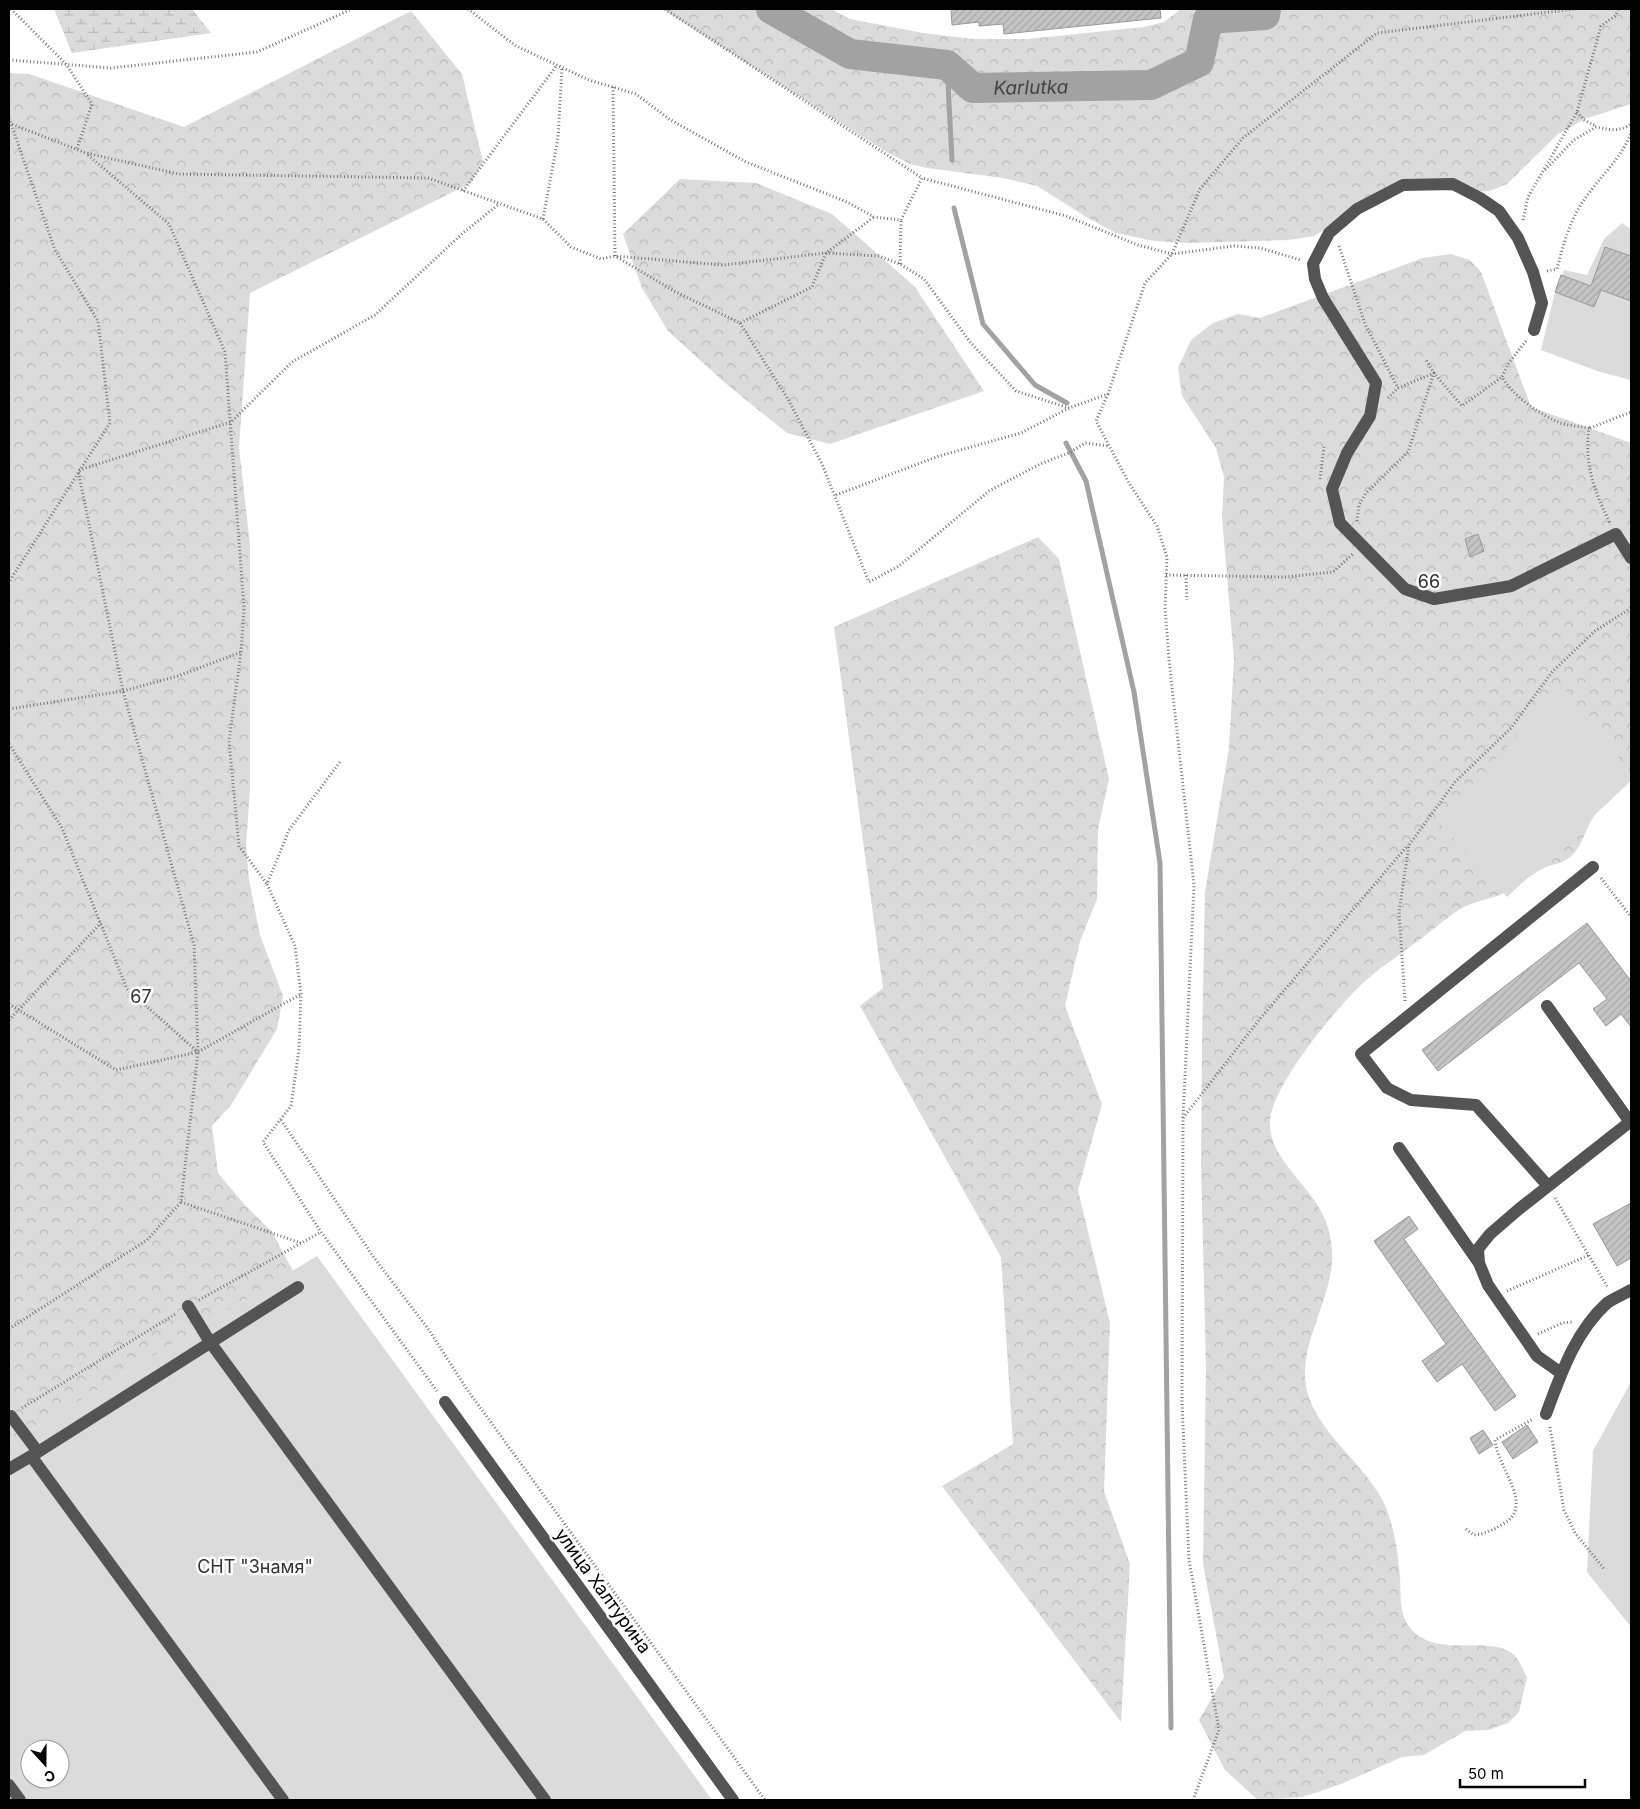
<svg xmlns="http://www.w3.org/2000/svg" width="1640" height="1809" font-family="Inter,sans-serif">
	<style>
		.forest { fill: url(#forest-crowns) }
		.wetland { fill: url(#wetland-marsh) }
		.garden { fill: #dbdbdb; fill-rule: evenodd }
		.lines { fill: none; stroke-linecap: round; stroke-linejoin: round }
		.stream { stroke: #a2a2a2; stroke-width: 5 }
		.river { stroke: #a2a2a2; stroke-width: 30 }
		.building { fill: url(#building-hatch); stroke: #989898 }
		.path { stroke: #767676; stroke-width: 3; stroke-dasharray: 1 2.5; stroke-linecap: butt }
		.minor { stroke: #545454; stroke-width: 12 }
		.labels { text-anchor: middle; stroke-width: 5; stroke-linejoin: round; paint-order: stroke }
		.park-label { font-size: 18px; fill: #323232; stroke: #fff }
		.street-label { font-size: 18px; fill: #000; stroke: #fff }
		.water-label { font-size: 19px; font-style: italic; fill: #434343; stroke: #fff }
	</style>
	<defs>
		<pattern id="forest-crowns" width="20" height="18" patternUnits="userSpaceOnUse" patternTransform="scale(1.25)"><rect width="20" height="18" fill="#dbdbdb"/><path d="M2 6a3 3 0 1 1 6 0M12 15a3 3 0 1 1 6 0" fill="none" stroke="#bababa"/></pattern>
		<pattern id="wetland-marsh" width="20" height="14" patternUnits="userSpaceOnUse" patternTransform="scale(1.25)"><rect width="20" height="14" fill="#dbdbdb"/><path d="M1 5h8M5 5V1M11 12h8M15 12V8" fill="none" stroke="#bababa"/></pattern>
		<pattern id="building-hatch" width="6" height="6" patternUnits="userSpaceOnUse" patternTransform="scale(1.25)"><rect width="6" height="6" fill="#c4c4c4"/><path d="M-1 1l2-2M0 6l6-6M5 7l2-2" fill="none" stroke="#a7a7a7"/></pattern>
	</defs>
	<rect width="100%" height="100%" fill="#fff"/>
	<!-- forest -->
	<path class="forest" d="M662,9H831L850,19L923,33L973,39H1028L1144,27L1164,22L1181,9H1631V104L1585,119L1558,134L1507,184L1490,191L1474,192L1415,188L1383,194L1314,236L1289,240L1188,243L1154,241L1116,233L1088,218L1037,186L1003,178L927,168L910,164L885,151Z
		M411,11L462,74L483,162L471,183L250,293L239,447L250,545V790L246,846L249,880L260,935L283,996L277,1029L231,1105L212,1126L218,1173L244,1204L272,1232L293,1271L9,1444V73L29,74L184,127Z
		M680,179L756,183L832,214L915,287L984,391L830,444L787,433L724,382L668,331L642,288L623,234Z
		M1450,254L1470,260L1481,272L1531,407L1631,443V776C1617,789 1601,803 1591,821C1584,833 1582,847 1570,857C1563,864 1551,864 1542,869C1530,875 1519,886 1507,892C1494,898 1479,900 1466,906C1453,912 1439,925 1427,934C1407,950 1383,965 1364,982C1337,1007 1272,1085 1270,1121C1268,1158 1309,1184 1323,1215C1330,1229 1333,1247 1332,1262C1329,1303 1299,1346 1306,1386C1313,1429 1363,1462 1383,1501C1394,1524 1398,1552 1400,1578C1401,1593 1399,1612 1408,1625C1433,1662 1491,1632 1515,1656C1520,1661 1523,1671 1527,1677L1519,1712L1508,1723L1488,1730L1465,1731L1424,1755L1402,1757L1341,1784L1303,1797L1258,1800L1225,1770L1199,1720L1224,1677L1203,1564L1206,1368L1201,1164L1202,1042L1205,892L1229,748L1234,660L1222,517L1224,477L1216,448L1182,396L1178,368L1191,340L1213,323L1238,314L1260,318L1423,258Z
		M1038,537L1059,559L1109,779L1098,829L1097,899L1080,941L1065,1006L1102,1104L1078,1190L1110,1323L1104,1491L1130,1564L1121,1722L942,1486L1013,1444L1001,1257L860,1006L883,988L834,627Z"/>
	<!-- wetland -->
	<path class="wetland" d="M54,9H192L211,33L72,53Z"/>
	<!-- garden -->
	<path class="garden" d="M1622,223L1631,229V380L1597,371L1541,350L1555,292L1564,270L1587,275L1604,239Z
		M1561,685L1631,773V781L1507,897L1440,823Z
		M317,1256L712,1800H9V1444ZM30,1749H60V1779H30Z
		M1631,1382V1627L1587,1572L1593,1451Z"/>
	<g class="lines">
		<!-- stream -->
		<path class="stream" d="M947,65L952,160
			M954,208L983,324L1035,385L1067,403
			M1066,443L1086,481L1134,692L1160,863L1171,1728"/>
		<!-- river -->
		<path class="river" id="s1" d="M771,9L850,54L947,65L973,88L1151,85L1199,62L1208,19L1265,15L1266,9"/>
	</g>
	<!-- building -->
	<path class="building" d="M951,9H1160L1161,18L1004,34L1003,24L979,26V22L952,25Z
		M1605,247L1631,256V301L1601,290L1594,307L1555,292L1561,275L1591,286Z
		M1478,534L1484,551L1470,557L1465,539Z
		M1587,923L1631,981V1027L1621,1014L1606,1026L1593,1009L1607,999L1579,963L1438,1071L1422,1050Z
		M1631,1203V1258L1617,1266L1593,1224Z
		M1409,1216L1418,1229L1404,1239L1516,1396L1495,1411L1462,1364L1437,1382L1422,1361L1446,1344L1374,1241Z
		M1527,1425L1538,1442L1513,1459L1502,1442Z
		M1483,1430L1493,1445L1479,1454L1470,1438Z"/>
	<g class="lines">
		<!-- path -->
		<path class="path" d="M11,9L66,64L92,104L77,149
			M468,9L516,46L589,80L636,94L669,119L746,162L847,202L874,217L901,220L922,178L1066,216L1138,245L1172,254L1234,246L1260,248L1301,260
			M665,9L922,178
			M9,60L111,68L257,52L352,9
			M613,87L615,256L674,291L740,323L812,287L826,253L874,217
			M1577,112L1584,120L1596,126
			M9,118L55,250L98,321L110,423L9,582
			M9,123L86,153L179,174L428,178L543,219L571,247L601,259L615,256L723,265L826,253L879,256L900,264L924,279L970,342L1016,391L1069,408
			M88,155L169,224L225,352L244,609L241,652L229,741L239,846L267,884
			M1545,170L1574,140L1596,127C1610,130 1619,132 1631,124
			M463,191L557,65
			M543,219L558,138L562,68
			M1523,220L1528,197L1577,112L1601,26L1616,15L1618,9
			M1339,246L1365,324L1398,388
			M900,264L901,220
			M1547,271L1557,269C1563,246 1569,223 1582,203C1597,179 1621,160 1631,133
			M740,323L789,401L822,464L869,582L899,566L989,491L1040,464L1071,452L1085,443L1109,446
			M1526,341L1508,364L1502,377C1513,396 1538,413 1558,422C1567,426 1579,426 1589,428C1584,464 1594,491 1610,523
			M1108,394L1096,421L1129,483L1157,526L1167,557L1165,607L1169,660L1194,885L1183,1119L1182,1403L1189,1560L1219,1730L1193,1800
			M1388,398L1398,388L1434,373L1462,406L1502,377
			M1590,428L1631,412
			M79,470L231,422L292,362L375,315L463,233L499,204
			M1320,479L1324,447
			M836,495L939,456L1021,433L1069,408L1108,394L1145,283L1172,254L1200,189L1243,138L1377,33L1574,9
			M1357,521L1359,505L1366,493L1408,452L1434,373L1426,360
			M1166,575L1285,577L1333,572L1353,554
			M1186,575L1187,600
			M9,709L123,691L178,676L241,652
			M9,744L62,828L127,989L198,1052
			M340,762L289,830L267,884L295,946L301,994L299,1049L291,1106L263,1142L321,1232L437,1391
			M1601,878L1631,917
			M1405,1001L1399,912L1409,845L1455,782L1511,728L1552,672L1595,631L1631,608
			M9,1004L116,1070L198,1052L301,994
			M9,1020L101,923
			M1183,1118L1259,1020L1408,845
			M281,1120L375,1259L429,1330L466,1388L765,1800
			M1555,1198L1608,1288
			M181,1202L301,1243
			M1507,1291L1589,1255
			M199,1300L321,1232
			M9,1329L147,1240L181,1202L198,1052L194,945L123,691L78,470
			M1538,1334L1562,1323L1572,1322
			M22,1408L177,1313
			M1550,1427L1564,1510L1575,1533L1605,1570
			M1466,1529L1474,1535C1485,1534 1493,1530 1503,1524C1536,1506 1497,1468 1495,1440L1533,1419"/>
		<!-- minor -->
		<path class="minor" d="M1534,330L1542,303L1533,272L1518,238L1499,211L1480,198L1453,184L1403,185L1357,209L1329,233L1313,264L1315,279L1323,298L1376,383L1370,416L1347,453L1332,489L1340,523L1405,589L1434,599L1511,586L1616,534L1631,558
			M1547,1006L1630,1122
			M1399,1148L1479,1263
			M1548,1186L1476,1105L1411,1100L1387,1088L1361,1054L1593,867
			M188,1306L210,1342L545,1800
			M1561,1373L1537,1356L1488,1285L1479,1263L1478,1249L1490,1234L1519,1209L1631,1121
			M445,1402L733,1800
			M1546,1414C1561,1374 1575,1332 1607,1303C1614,1298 1624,1294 1631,1290
			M38,1452L298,1287
			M31,1456L283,1800
			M9,1469L38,1452L11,1416
			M9,1785L20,1800"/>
	</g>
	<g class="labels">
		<!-- park labels -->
		<g class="park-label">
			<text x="1429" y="588">66</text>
			<text x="141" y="1003">67</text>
			<text x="255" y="1573">СНТ "Знамя"</text>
		</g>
		<!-- street labels -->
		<g class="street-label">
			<text transform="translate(603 1591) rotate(54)" y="6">улица Халтурина</text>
		</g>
		<!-- water labels -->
		<g class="water-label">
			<text dy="7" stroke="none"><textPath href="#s1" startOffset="281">Karlutka</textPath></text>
		</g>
	</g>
	<!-- border -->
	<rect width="1640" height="1809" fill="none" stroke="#000000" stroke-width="20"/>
	<!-- north arrow -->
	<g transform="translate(45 1764) rotate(159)"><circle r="24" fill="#ffffff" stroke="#999999"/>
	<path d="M0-4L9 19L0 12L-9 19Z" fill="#000000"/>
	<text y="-8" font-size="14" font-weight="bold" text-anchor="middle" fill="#000000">С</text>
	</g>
	<!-- scale -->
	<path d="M1460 1779v8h125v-8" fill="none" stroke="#000000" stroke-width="2.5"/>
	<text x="1468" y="1779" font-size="15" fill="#000000" stroke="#ffffff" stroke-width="4" paint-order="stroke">50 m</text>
</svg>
